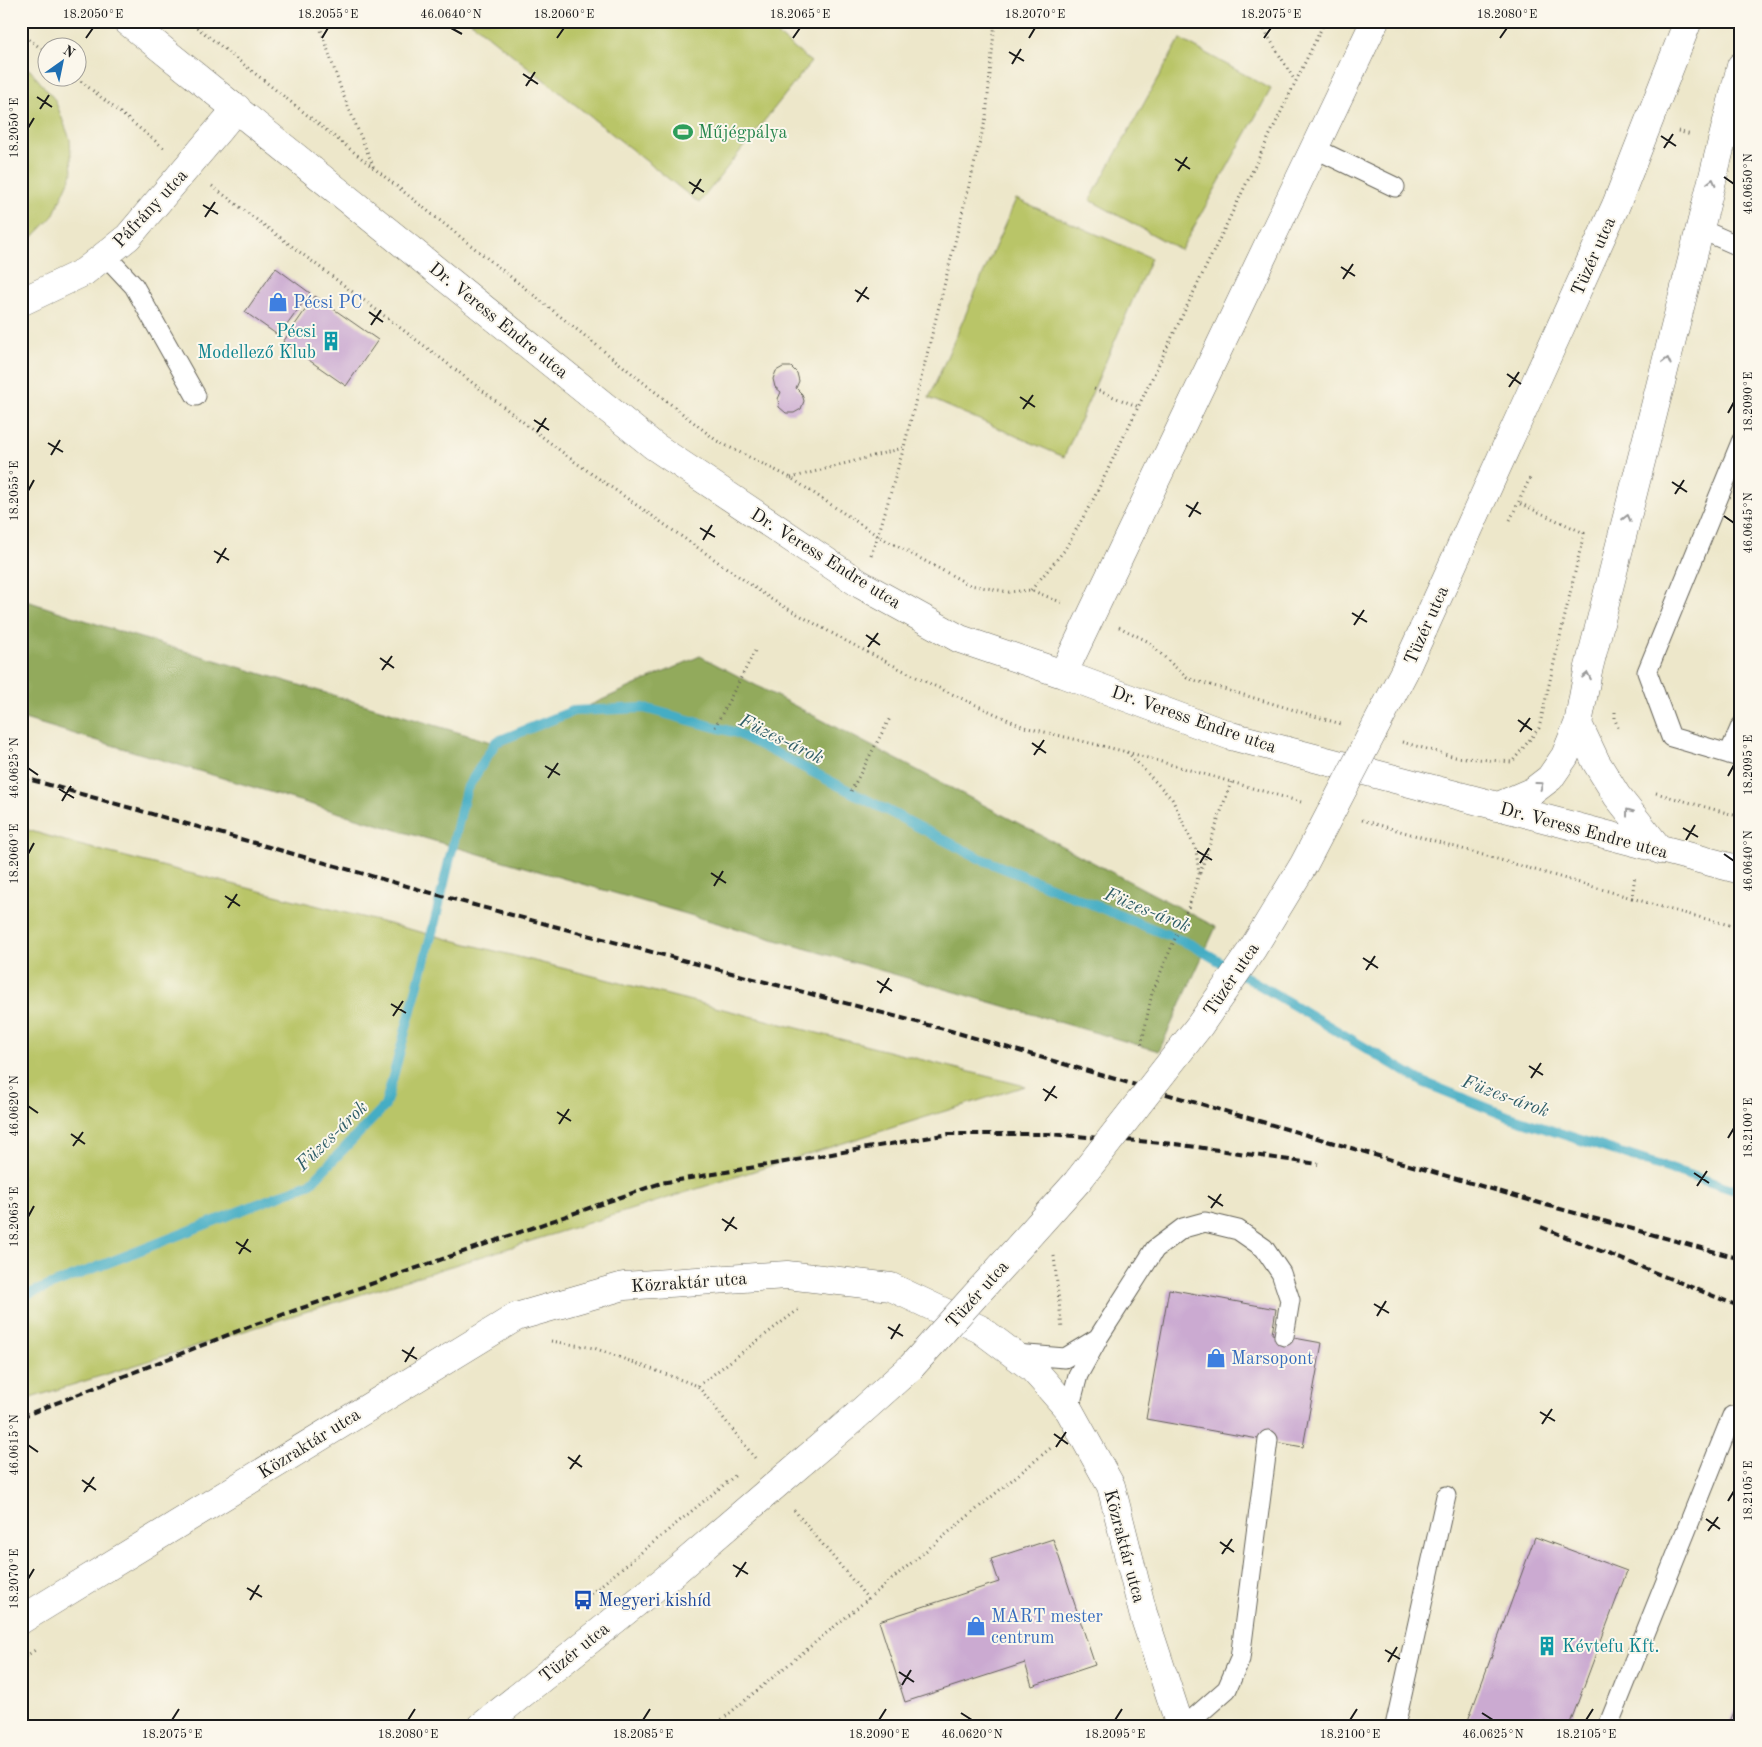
<svg xmlns="http://www.w3.org/2000/svg" width="1762" height="1747" font-family="'Old Standard TT',serif">
	<style>
		.green { fill: #b9c567; stroke: #6a7042 }
		.forest { fill: #92aa5c; stroke: #57633c }
		.lines { fill: none; stroke-linecap: round; stroke-linejoin: round }
		.stream { stroke: #45adc4; stroke-width: 10 }
		.building { fill: #cbaad1 }
		.service-casing { stroke: #656359; stroke-width: 21 }
		.minor-casing { stroke: #656359; stroke-width: 29 }
		.tertiary-casing { stroke: #656359; stroke-width: 29 }
		.path { stroke: #656359; stroke-width: 3; stroke-dasharray: 1 4; stroke-linecap: butt }
		.service { stroke: #fff; stroke-width: 19 }
		.minor { stroke: #fff; stroke-width: 28 }
		.tertiary { stroke: #fff; stroke-width: 28 }
		.rail { stroke: #1c1c1c; stroke-width: 4; stroke-dasharray: 8 4; stroke-linecap: butt }
		.tertiary-bridge-casing { stroke: #656359; stroke-width: 29; stroke-linecap: butt }
		.tertiary-bridge { stroke: #fff; stroke-width: 28 }
		.oneway { stroke: #999 }
		.ticks { fill: none; stroke: #1c1c1c; stroke-width: 2 }
		.labels { text-anchor: middle; stroke-width: 4; stroke-linejoin: round; paint-order: stroke }
		.leisure-label { font-size: 18px; fill: #27864d; stroke: #fbf7ec; text-anchor: start }
		.street-label { font-size: 18px; fill: #1c1c1c; stroke: #fbf7ec }
		.shop-label { font-size: 18px; fill: #366cbe; stroke: #fbf7ec; text-anchor: start }
		.culture-label { font-size: 18px; fill: #0d838f; stroke: #fbf7ec; text-anchor: end }
		.transit-label { font-size: 18px; fill: #164399; stroke: #fbf7ec; text-anchor: start }
		.water-label { font-size: 19px; font-style: italic; fill: #2e5d68; stroke: #fbf7ec }
		.neatline { fill: none; stroke: #1c1c1c; stroke-width: 2 }
		.ticks-label { font-size: 12px; text-anchor: middle; fill: #1c1c1c }
	</style>
	<rect width="100%" height="100%" fill="#fbf7ec"/>
	<filter id="ink" filterUnits="userSpaceOnUse"><feTurbulence type="fractalNoise" baseFrequency=".02" numOctaves="2"/><feDisplacementMap in="SourceGraphic" scale="10" xChannelSelector="R" yChannelSelector="G"/><feConvolveMatrix kernelMatrix="1 2 1 2 8 2 1 2 1" color-interpolation-filters="sRGB"/></filter>
	<filter id="wash" filterUnits="userSpaceOnUse"><feTurbulence type="fractalNoise" baseFrequency=".0096" numOctaves="4" result="noise"/><feDisplacementMap in="SourceGraphic" scale="20" xChannelSelector="R" yChannelSelector="G"/><feGaussianBlur stdDeviation="1.12" result="paint"/><feColorMatrix in="noise" values="0 0 0 0 0 0 0 0 0 0 0 0 0 0 0 0 0 1.4 0 .05"/><feComposite in="paint" operator="in"/></filter>
	<g filter="url(#wash)">
		<rect width="100%" height="100%" fill="#ede7ca"/>
		<!-- green -->
		<path class="green" d="M470,21H760L811,62L699,203Z
			M1180,39L1271,89L1181,250L1090,200Z
			M21,66L30,70L55,100L70,139L72,174L53,216L21,249Z
			M1016,199L1151,258L1064,457L929,398Z
			M21,828L75,844L1025,1086L21,1401Z"/>
		<!-- forest -->
		<path class="forest" d="M21,599L124,633L501,745L700,656L1216,927L1159,1051L407,833L21,718Z"/>
		<g class="lines">
			<!-- stream -->
			<path class="stream" d="M21,1297L311,1183L385,1106L434,925L466,790L496,742L573,711L644,708L737,733L979,858L1192,945L1423,1082L1507,1116L1741,1192"/>
		</g>
		<g id="blocks">
			<!-- building -->
			<path class="building" d="M276,268L310,293L279,336L245,312Z
				M315,296L378,340L346,386L283,342Z
				M783,367H791L797,373L799,381L796,388L802,394L804,401L801,409L794,413H786L779,407L778,399L781,392L775,387L773,379L776,371Z
				M1169,1289L1276,1309L1272,1334L1322,1343L1303,1447L1146,1419Z
				M1535,1537L1627,1571L1569,1726H1557L1544,1721L1542,1726H1466Z
				M1053,1539L1095,1665L1032,1686L1025,1663L905,1702L879,1621L999,1582L991,1559Z
				M1741,1696V1726H1728Z"/>
		</g>
	</g>
	<g filter="url(#ink)">
		<use href="#blocks" fill-opacity="0" stroke="#656359" stroke-width="1"/>
		<g class="lines">
			<defs>
				<path id="service" d="M1314,148L1395,187
					M1700,229L1741,247
					M105,255L134,286L196,396
					M1729,754L1671,737L1647,672L1741,442
					M1740,757L1729,754L1741,726
					M1015,1354L1065,1358L1098,1338L1155,1249L1183,1228L1205,1222L1238,1230L1264,1248L1281,1273L1290,1300L1284,1336
					M1069,1410L1078,1375L1098,1339
					M1185,1726L1227,1689L1240,1659L1268,1440
					M1395,1726L1446,1496
					M1608,1726L1732,1416"/>
				<path id="minor" d="M21,302L84,272L128,237L237,108
					M21,1620L516,1317L624,1286L787,1275L891,1287L980,1329L1032,1368L1042,1379L1069,1410L1111,1486L1143,1613L1180,1726"/>
				<path id="tertiary" d="M127,21L654,446L860,584L960,639L1063,674L1231,736L1741,870
					M1423,630L1616,205L1688,21
					M1063,674L1375,21
					M1578,724L1596,762L1617,796L1660,850
					M1496,807L1533,791L1550,778L1565,756L1578,724L1588,671L1741,66
					M482,1726L666,1579L854,1418"/>
			</defs>
			<!-- service casing -->
			<use href="#service" class="service-casing"/>
			<!-- minor casing -->
			<use href="#minor" class="minor-casing"/>
			<!-- tertiary casing -->
			<use href="#tertiary" class="tertiary-casing"/>
			<!-- path -->
			<path class="path" d="M189,21L717,441L791,478L878,536L970,585L1009,592L1031,590L1063,603
				M318,21L342,92L374,168
				M1259,21L1295,81
				M21,33L48,54
				M77,78L164,148
				M1678,131L1691,135
				M212,186L439,357L575,462L774,601L846,641L926,682L1024,727L1127,752L1301,802
				M1094,389L1139,407
				M791,478L903,448
				M1510,520L1531,476
				M871,555L878,536L904,447L986,117L995,21
				M1031,590L1064,551L1094,498L1325,21
				M1119,627L1147,641L1187,678L1341,724
				M1615,712V720L1619,730
				M715,727L755,651
				M1402,742L1455,757L1512,762L1539,728L1584,533L1519,503
				M1127,752L1172,799L1196,850L1199,874L1190,903L1152,993L1141,1047
				M851,791L890,718
				M1656,793L1741,817
				M1362,820L1632,898L1635,875
				M1200,873L1231,782
				M1632,898L1668,909L1741,928
				M1054,1256L1062,1329
				M551,1341L594,1348L698,1386L755,1458L753,1460
				M698,1386L799,1309
				M794,1510L869,1600
				M583,1600L737,1474
				M21,1659L37,1649
				M21,1718L27,1726
				M714,1726L1053,1446"/>
			<!-- service -->
			<use href="#service" class="service"/>
			<!-- minor -->
			<use href="#minor" class="minor"/>
			<!-- tertiary -->
			<use href="#tertiary" class="tertiary"/>
			<!-- rail -->
			<path class="rail" d="M21,777L474,905L951,1031L1546,1205L1741,1259
				M1541,1227L1741,1307
				M21,1417L253,1325L661,1183L949,1134H1047L1088,1137L1175,1144L1318,1164"/>
			<defs>
				<path id="tertiary-bridge" d="M854,1418L911,1367L1077,1182L1200,1025L1253,948L1304,864L1404,672L1423,630"/>
			</defs>
			<!-- tertiary-bridge casing -->
			<use href="#tertiary-bridge" class="tertiary-bridge-casing"/>
			<!-- tertiary-bridge -->
			<use href="#tertiary-bridge" class="tertiary-bridge"/>
		</g>
		<!-- one-way arrows -->
		<defs><path id="oneway-chevron" d="M-2-3.5L2.5 0L-2 3.5" fill="none" stroke-width="1.6" stroke-linecap="round" stroke-linejoin="round" transform="scale(1.25)"/></defs>
		<g class="oneway">
			<use href="#oneway-chevron" transform="translate(1712 182) rotate(-76)"/>
			<use href="#oneway-chevron" transform="translate(1667 361) rotate(-76)"/>
			<use href="#oneway-chevron" transform="translate(1627 518) rotate(-76)"/>
			<use href="#oneway-chevron" transform="translate(1587 676) rotate(-79)"/>
			<use href="#oneway-chevron" transform="translate(1540 785) rotate(-36)"/>
			<use href="#oneway-chevron" transform="translate(1629 812) rotate(-127)"/>
		</g>
	</g>
	<!-- ticks -->
	<path class="ticks" d="M451,28L462,34M86,38L93,28M322,38L328,28M557,38L564,28M793,38L800,28M1029,38L1035,28M1264,38L1271,28M1500,38L1507,28M1009,52L1024,61M1012,64L1021,49M523,74L538,84M526,86L535,72M37,97L52,107M40,109L49,95M28,128L34,118M1661,136L1676,146M1664,148L1673,134M1175,159L1190,169M1178,171L1187,157M1724,177L1734,184M689,182L704,192M692,194L701,179M203,205L218,214M205,217L215,202M1341,267L1355,276M1343,279L1353,264M855,290L869,299M857,302L867,287M369,312L383,322M371,325L381,310M1507,374L1521,384M1509,387L1519,372M1020,397L1035,407M1023,409L1033,395M1728,413L1734,402M534,420L549,430M537,432L546,418M48,443L63,452M51,455L60,440M1672,482L1687,492M28,491L34,480M1675,494L1684,480M1186,505L1201,514M1724,516L1734,523M1189,517L1198,502M700,528L715,537M703,540L712,525M214,551L229,560M217,563L226,548M1352,613L1367,622M1354,625L1364,610M866,635L880,645M868,647L878,633M380,658L394,668M382,670L392,656M1518,720L1532,730M1520,732L1530,718M1032,743L1046,753M1034,755L1044,740M545,766L560,775M28,768L38,775M1728,776L1734,765M548,778L558,763M59,789L74,798M62,801L71,786M1683,828L1698,837M1686,840L1695,825M1197,851L1212,860M28,854L34,843M1724,854L1734,861M1200,863L1209,848M711,873L726,883M714,886L723,871M225,896L240,906M228,908L237,894M1363,958L1378,968M1366,970L1375,956M877,981L892,991M880,993L889,978M391,1004L406,1013M393,1016L403,1001M1529,1066L1543,1075M1531,1078L1541,1063M1043,1089L1057,1098M1045,1101L1055,1086M28,1106L38,1113M557,1112L571,1121M559,1124L569,1109M71,1134L85,1144M1728,1138L1734,1128M73,1146L83,1132M1694,1173L1709,1183M1697,1186L1707,1171M1208,1196L1223,1206M1211,1208L1221,1194M28,1217L34,1206M722,1219L737,1229M725,1231L734,1217M236,1242L251,1252M239,1254L248,1239M1374,1304L1389,1313M1377,1316L1386,1301M888,1327L903,1336M891,1339L900,1324M402,1350L417,1359M405,1362L414,1347M1540,1412L1555,1421M1542,1424L1552,1409M1054,1434L1068,1444M28,1445L38,1452M1056,1447L1066,1432M568,1457L582,1467M570,1469L580,1455M82,1480L96,1490M84,1492L94,1477M1728,1501L1734,1491M1706,1519L1720,1529M1708,1531L1718,1517M1220,1542L1234,1552M1222,1554L1232,1539M733,1565L748,1574M736,1577L746,1562M28,1579L34,1569M247,1588L262,1597M250,1600L259,1585M1385,1650L1400,1659M1388,1662L1397,1647M899,1672L914,1682M902,1685L911,1670M961,1713L972,1720M1482,1713L1493,1720M172,1720L179,1709M408,1720L415,1709M643,1720L650,1709M879,1720L886,1709M1115,1720L1122,1709M1350,1720L1357,1709M1586,1720L1593,1709"/>
	<!-- icons -->
	<defs>
		<symbol id="stadium-bare" viewBox="-9 -9 18 18"><path d="M0-5a6.5 5 0 1 0 0 10a6.5 5 0 1 0 0-10ZM-3.5-1.8h7v3.6h-7Z" fill="#2e9e5b" stroke="#fbf7ec" stroke-width="2.5" paint-order="stroke"/></symbol>
		<symbol id="shop-bare" viewBox="-9 -9 18 18"><path d="M-5-2.5h2.3a2.7 3.5 0 0 1 5.4 0H5L5.5 6h-11ZM-1.5-2.5h3a1.5 2.3 0 0 0-3 0Z" fill="#3f7fe0" stroke="#fbf7ec" stroke-width="2.5" paint-order="stroke"/></symbol>
		<symbol id="building-bare" viewBox="-9 -9 18 18"><path d="M-4-6H4V6H1V3H-1V6H-4ZM-2.5-4.3h1.7v1.8h-1.7ZM.8-4.3h1.7v1.8H.8ZM-2.5-1h1.7V.8h-1.7ZM.8-1h1.7V.8H.8Z" fill="#0f9aa8" stroke="#fbf7ec" stroke-width="2.5" paint-order="stroke"/></symbol>
		<symbol id="bus-bare" viewBox="-9 -9 18 18"><path d="M-5-6H5V4H4V6H2V4H-2V6H-4V4H-5ZM-3.5-4V0h7V-4ZM-3.5 1.2v1.5H-2V1.2ZM2 1.2v1.5H3.5V1.2Z" fill="#1a4fb4" stroke="#fbf7ec" stroke-width="2.5" paint-order="stroke"/></symbol>
	</defs>
	<g fill-rule="evenodd">
		<use href="#stadium-bare" x="669" y="118" width="28" height="28"/>
		<use href="#shop-bare" x="264" y="288" width="28" height="28"/>
		<use href="#building-bare" x="317" y="327" width="28" height="28"/>
		<use href="#shop-bare" x="1202" y="1344" width="28" height="28"/>
		<use href="#bus-bare" x="569" y="1586" width="28" height="28"/>
		<use href="#shop-bare" x="962" y="1612" width="28" height="28"/>
		<use href="#building-bare" x="1533" y="1632" width="28" height="28"/>
	</g>
	<g class="labels">
		<!-- leisure labels -->
		<g class="leisure-label">
			<text x="698" y="138">Műjégpálya</text>
		</g>
		<!-- street labels -->
		<g class="street-label">
			<text transform="translate(150 208) rotate(-47)" y="6">Páfrány utca</text>
			<text transform="translate(1593 256) rotate(-66)" y="6">Tüzér utca</text>
			<text transform="translate(499 320) rotate(39)" y="6">Dr. Veress Endre utca</text>
			<text transform="translate(826 558) rotate(32)" y="6">Dr. Veress Endre utca</text>
			<text transform="translate(1426 625) rotate(-66)" y="6">Tüzér utca</text>
			<text transform="translate(1194 719) rotate(19)" y="6">Dr. Veress Endre utca</text>
			<text transform="translate(1584 830) rotate(15)" y="6">Dr. Veress Endre utca</text>
			<text transform="translate(1231 979) rotate(-56)" y="6">Tüzér utca</text>
			<text transform="translate(689 1282) rotate(-4)" y="6">Közraktár utca</text>
			<text transform="translate(977 1294) rotate(-48)" y="6">Tüzér utca</text>
			<text transform="translate(309 1443) rotate(-32)" y="6">Közraktár utca</text>
			<text transform="translate(1125 1546) rotate(75)" y="6">Közraktár utca</text>
			<text transform="translate(574 1652) rotate(-39)" y="6">Tüzér utca</text>
		</g>
		<!-- shop labels -->
		<g class="shop-label">
			<text x="293" y="308">Pécsi PC</text>
			<text x="1231" y="1364">Marsopont</text>
			<text x="991" y="1622">MART mester<tspan x="991" dy="21">centrum</tspan></text>
		</g>
		<!-- culture labels -->
		<g class="culture-label">
			<text x="316" y="337">Pécsi<tspan x="316" dy="21">Modellező Klub</tspan></text>
			<text x="1562" y="1652" text-anchor="start">Kévtefu Kft.</text>
		</g>
		<!-- transit labels -->
		<g class="transit-label">
			<text x="598" y="1606">Megyeri kishíd</text>
		</g>
		<!-- water labels -->
		<g class="water-label">
			<text transform="translate(782 738) rotate(26)" y="7">Füzes-árok</text>
			<text transform="translate(1148 909) rotate(22)" y="7">Füzes-árok</text>
			<text transform="translate(1506 1095) rotate(20)" y="7">Füzes-árok</text>
			<text transform="translate(331 1135) rotate(-44)" y="7">Füzes-árok</text>
		</g>
	</g>
	<!-- margin -->
	<rect width="1762" height="1747" fill="none" stroke="#fbf7ec" stroke-width="55"/>
	<!-- north arrow -->
	<g transform="translate(62 62) rotate(33)"><circle r="24" fill="#fbf7ec" stroke="#a29f99"/>
	<path d="M0-4L9 19L0 12L-9 19Z" fill="#1f6fb2"/>
	<text y="-8" font-size="14" font-weight="bold" text-anchor="middle" fill="#1c1c1c">N</text>
	</g>
	<rect x="28" y="28" width="1706" height="1692" class="neatline"/>
	<g class="ticks-label">
		<text x="93" y="18">18.2050°E</text>
		<text x="328" y="18">18.2055°E</text>
		<text x="451" y="18">46.0640°N</text>
		<text x="564" y="18">18.2060°E</text>
		<text x="800" y="18">18.2065°E</text>
		<text x="1035" y="18">18.2070°E</text>
		<text x="1271" y="18">18.2075°E</text>
		<text x="1507" y="18">18.2080°E</text>
		<text transform="translate(14 128) rotate(-90)" y="4">18.2050°E</text>
		<text transform="translate(1748 184) rotate(-90)" y="4">46.0650°N</text>
		<text transform="translate(1748 402) rotate(-90)" y="4">18.2090°E</text>
		<text transform="translate(14 491) rotate(-90)" y="4">18.2055°E</text>
		<text transform="translate(1748 523) rotate(-90)" y="4">46.0645°N</text>
		<text transform="translate(1748 765) rotate(-90)" y="4">18.2095°E</text>
		<text transform="translate(14 768) rotate(-90)" y="4">46.0625°N</text>
		<text transform="translate(14 854) rotate(-90)" y="4">18.2060°E</text>
		<text transform="translate(1748 861) rotate(-90)" y="4">46.0640°N</text>
		<text transform="translate(14 1106) rotate(-90)" y="4">46.0620°N</text>
		<text transform="translate(1748 1128) rotate(-90)" y="4">18.2100°E</text>
		<text transform="translate(14 1217) rotate(-90)" y="4">18.2065°E</text>
		<text transform="translate(14 1445) rotate(-90)" y="4">46.0615°N</text>
		<text transform="translate(1748 1491) rotate(-90)" y="4">18.2105°E</text>
		<text transform="translate(14 1579) rotate(-90)" y="4">18.2070°E</text>
		<text x="172" y="1738">18.2075°E</text>
		<text x="408" y="1738">18.2080°E</text>
		<text x="643" y="1738">18.2085°E</text>
		<text x="879" y="1738">18.2090°E</text>
		<text x="972" y="1738">46.0620°N</text>
		<text x="1115" y="1738">18.2095°E</text>
		<text x="1350" y="1738">18.2100°E</text>
		<text x="1493" y="1738">46.0625°N</text>
		<text x="1586" y="1738">18.2105°E</text>
	</g>
</svg>
